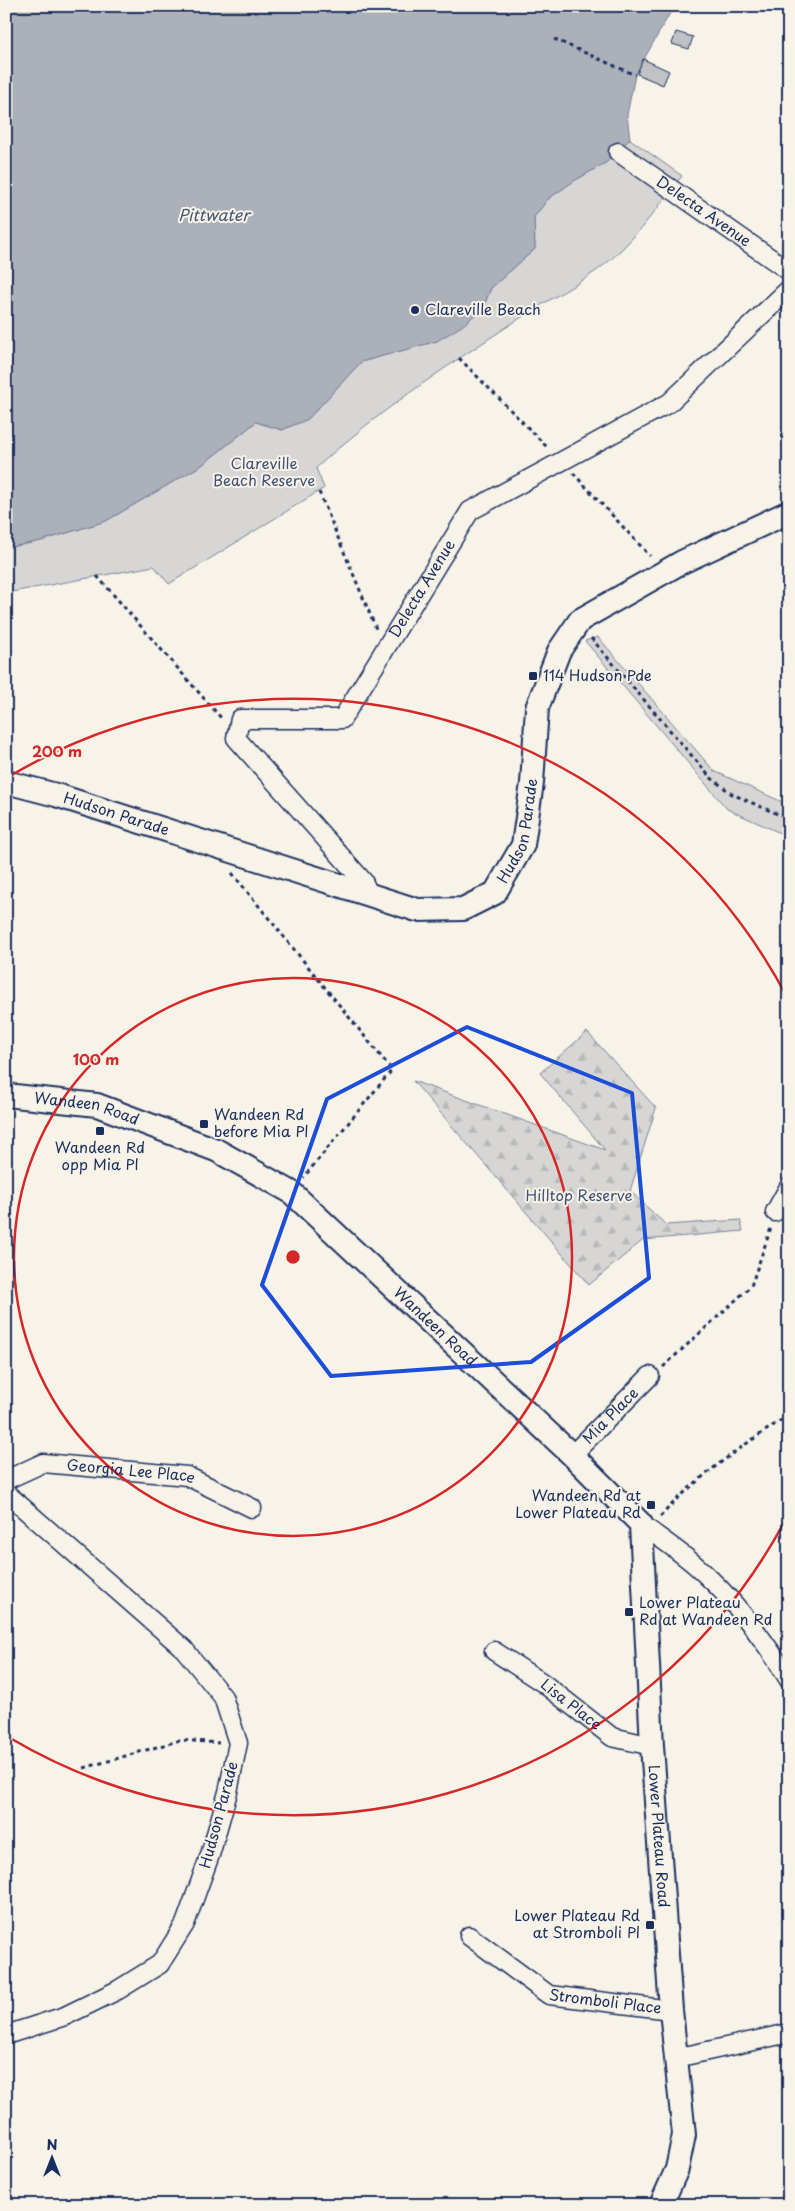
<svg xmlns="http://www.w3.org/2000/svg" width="795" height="2211" font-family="'Playpen Sans',sans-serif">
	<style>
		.forest { fill: url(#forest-firs); stroke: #798299 }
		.park { fill: #d7d6d4; stroke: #798299 }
		.water { fill: #acb0b9; stroke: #727c95 }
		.building { fill: #c0c3c5; stroke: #1b2f5e }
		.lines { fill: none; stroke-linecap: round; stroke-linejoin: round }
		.minor-casing { stroke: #1b2f5e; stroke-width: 21 }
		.tertiary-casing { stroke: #1b2f5e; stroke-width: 26 }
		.path { stroke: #1b2f5e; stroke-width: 3; stroke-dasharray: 4 4; stroke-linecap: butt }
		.minor { stroke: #f7f3e8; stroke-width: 18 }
		.tertiary { stroke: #f7f3e8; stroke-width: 22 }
		.marked { fill: none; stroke: #1d4ed8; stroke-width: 4; stroke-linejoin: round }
		.ring { fill: none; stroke: #d62828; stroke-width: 2.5 }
		.poi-dot { fill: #1b2f5e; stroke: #f7f3e8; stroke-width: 2 }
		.labels { text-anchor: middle; stroke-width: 4; stroke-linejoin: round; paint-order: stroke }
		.street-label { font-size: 15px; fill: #1b2f5e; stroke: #f7f3e8 }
		.poi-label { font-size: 15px; fill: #1b2f5e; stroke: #f7f3e8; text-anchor: start }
		.park-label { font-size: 15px; fill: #415076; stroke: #f7f3e8 }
		.water-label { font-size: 16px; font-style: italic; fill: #465679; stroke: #f7f3e8 }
		.centre { fill: #d62828; stroke: #f7f3e8; stroke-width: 2.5 }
		.ring-label { font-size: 15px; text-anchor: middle; font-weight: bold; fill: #d62828; stroke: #f7f3e8; stroke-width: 4; stroke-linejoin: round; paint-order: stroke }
	</style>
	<defs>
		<pattern id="forest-firs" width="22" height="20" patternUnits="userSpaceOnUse" patternTransform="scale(1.25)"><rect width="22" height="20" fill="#d7d6d4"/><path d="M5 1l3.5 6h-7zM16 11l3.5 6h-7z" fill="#b8b8b8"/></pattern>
	</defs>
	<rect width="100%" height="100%" fill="#f7f3e8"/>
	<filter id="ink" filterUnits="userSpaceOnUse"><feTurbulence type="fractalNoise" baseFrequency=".02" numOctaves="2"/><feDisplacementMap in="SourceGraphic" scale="10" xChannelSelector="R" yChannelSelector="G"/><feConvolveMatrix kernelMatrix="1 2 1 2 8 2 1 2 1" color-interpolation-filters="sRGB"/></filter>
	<g filter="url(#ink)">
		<!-- forest -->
		<path class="forest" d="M587,1032L656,1108L630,1191L666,1225L740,1220L743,1231L643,1240L589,1285L413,1081L605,1150L540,1073Z"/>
		<!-- park -->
		<path class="park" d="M630,139L682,176C663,200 644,227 622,249C595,277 559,293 528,313C455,361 380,409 316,468L324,488L169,584L154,566L6,593V548L41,541L106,521L202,465L256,422L282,430L308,419L361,362L437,341L483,308L491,288L535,249L534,217L548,199L574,181L607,162Z
			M598,637L714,771L789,805V837L727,809L585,641Z"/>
		<!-- water -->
		<path class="water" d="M6,6H674L635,75L627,115L630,139L607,162L574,181L548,199L534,217L535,249L491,288L483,308L462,326L437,341L361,362L308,419L282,430L256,422L202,465L106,521L41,541L6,548Z"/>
		<!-- building -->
		<path class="building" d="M676,32L693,37L689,49L672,44Z
			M643,59L669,71L663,85L637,74Z"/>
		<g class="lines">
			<defs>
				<g id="minor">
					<path id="s1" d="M618,152L789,271"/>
					<path id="s2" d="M370,896L363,881L236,738L240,719H342L470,511L669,403L789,289"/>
					<path d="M775,1212L789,1187"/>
					<path id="s3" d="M572,1455L650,1376"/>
					<path id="s4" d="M6,1480L43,1463L187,1476L252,1508"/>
					<path d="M6,1493L184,1649L223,1697L238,1743L228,1792L210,1855L185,1924L160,1964L118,1990L65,2016L6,2035"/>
					<path d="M641,1524C662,1540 686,1555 705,1574C737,1604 766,1642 789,1680"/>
					<path id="s5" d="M494,1651L543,1683L612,1737L652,1746"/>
					<path id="s6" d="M469,1936L549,1995L671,2010"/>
					<path d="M676,2058L789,2033"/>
				</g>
				<g id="tertiary">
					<path id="s7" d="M6,782L56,795L417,910L463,909L495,893L523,845L532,783L537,708L559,651L580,620L682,562L789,512"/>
					<path id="s8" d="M6,1095L97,1105L216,1150L291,1192L572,1455L641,1524L652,1746L671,2010L684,2135L677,2169L661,2205"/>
				</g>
			</defs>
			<!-- minor casing -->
			<use href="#minor" class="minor-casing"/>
			<!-- tertiary casing -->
			<use href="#tertiary" class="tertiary-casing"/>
			<!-- path -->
			<path class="path" d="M554,39L635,75
				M459,358L549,449
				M573,473L650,556
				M319,492L377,631
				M97,576L222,719
				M591,638L710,777L732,794L789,819
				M232,873L392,1070L303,1178
				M663,1367L751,1286L771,1228
				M660,1517C696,1477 745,1444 789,1415
				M84,1768L181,1740L219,1743"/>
			<!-- minor -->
			<use href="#minor" class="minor"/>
			<!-- tertiary -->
			<use href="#tertiary" class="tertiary"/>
		</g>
	</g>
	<!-- marked area -->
	<path class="marked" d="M467,1027L632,1093L649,1278L531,1362L331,1376L262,1285L327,1099Z"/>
	<!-- distance rings -->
	<g class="ring">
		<circle cx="293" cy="1257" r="279"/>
		<path d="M788 1515A558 558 0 0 1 10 1738M10 776A558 558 0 0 1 788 999"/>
	</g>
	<!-- markers -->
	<g class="poi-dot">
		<circle cx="415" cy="310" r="5"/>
		<rect x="528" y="671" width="10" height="10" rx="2.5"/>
		<rect x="199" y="1119" width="10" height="10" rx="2.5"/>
		<rect x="95" y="1126" width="10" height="10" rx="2.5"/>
		<rect x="646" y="1500" width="10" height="10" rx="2.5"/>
		<rect x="624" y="1607" width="10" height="10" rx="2.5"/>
		<rect x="645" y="1920" width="10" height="10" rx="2.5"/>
	</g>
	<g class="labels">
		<!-- street labels -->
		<g class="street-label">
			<text dy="5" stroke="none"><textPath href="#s1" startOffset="104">Delecta Avenue</textPath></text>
			<text dy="5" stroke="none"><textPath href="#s2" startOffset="482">Delecta Avenue</textPath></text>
			<text dy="5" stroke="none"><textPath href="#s7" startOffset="115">Hudson Parade</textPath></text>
			<text dy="5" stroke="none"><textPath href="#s7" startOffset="580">Hudson Parade</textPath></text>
			<text dy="5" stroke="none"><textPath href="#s8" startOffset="82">Wandeen Road</textPath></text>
			<text dy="5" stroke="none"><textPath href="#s8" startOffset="502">Wandeen Road</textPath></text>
			<text dy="5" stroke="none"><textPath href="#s3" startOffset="55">Mia Place</textPath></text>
			<text dy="5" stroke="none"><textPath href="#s4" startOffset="129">Georgia Lee Place</textPath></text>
			<text dy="5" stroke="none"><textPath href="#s5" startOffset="94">Lisa Place</textPath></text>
			<text transform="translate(219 1815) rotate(-75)" y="5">Hudson Parade</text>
			<text dy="5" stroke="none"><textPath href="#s8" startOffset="1100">Lower Plateau Road</textPath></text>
			<text dy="5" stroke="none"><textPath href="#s6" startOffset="156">Stromboli Place</textPath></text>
		</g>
		<!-- poi labels -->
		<g class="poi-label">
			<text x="425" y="315">Clareville Beach</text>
			<text x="543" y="681">114 Hudson Pde</text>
			<text x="214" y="1120">Wandeen Rd<tspan x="214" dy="17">before Mia Pl</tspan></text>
			<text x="100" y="1153" text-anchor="middle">Wandeen Rd<tspan x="100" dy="17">opp Mia Pl</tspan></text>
			<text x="641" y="1501" text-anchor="end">Wandeen Rd at<tspan x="641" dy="17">Lower Plateau Rd</tspan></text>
			<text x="639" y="1608">Lower Plateau<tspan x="639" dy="17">Rd at Wandeen Rd</tspan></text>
			<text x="640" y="1921" text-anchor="end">Lower Plateau Rd<tspan x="640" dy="17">at Stromboli Pl</tspan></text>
		</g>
		<!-- park labels -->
		<g class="park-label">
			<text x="264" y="469">Clareville<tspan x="264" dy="17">Beach Reserve</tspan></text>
			<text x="579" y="1201">Hilltop Reserve</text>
		</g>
		<!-- water labels -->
		<g class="water-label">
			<text x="214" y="221">Pittwater</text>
		</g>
	</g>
	<circle cx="293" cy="1257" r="8" class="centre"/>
	<g class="ring-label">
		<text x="57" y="757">200 m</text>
		<text x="96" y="1065">100 m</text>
	</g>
	<!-- margin -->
	<rect width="795" height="2211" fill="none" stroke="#f7f3e8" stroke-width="25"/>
	<rect x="12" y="12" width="770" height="2186" fill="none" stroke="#1b2f5e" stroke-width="2" filter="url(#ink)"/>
	<!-- north arrow -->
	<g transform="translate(52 2158)" stroke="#f7f3e8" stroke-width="4" paint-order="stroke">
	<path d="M0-4L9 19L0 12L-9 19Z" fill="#1b2f5e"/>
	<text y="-8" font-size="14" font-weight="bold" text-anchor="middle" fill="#1b2f5e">N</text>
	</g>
</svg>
